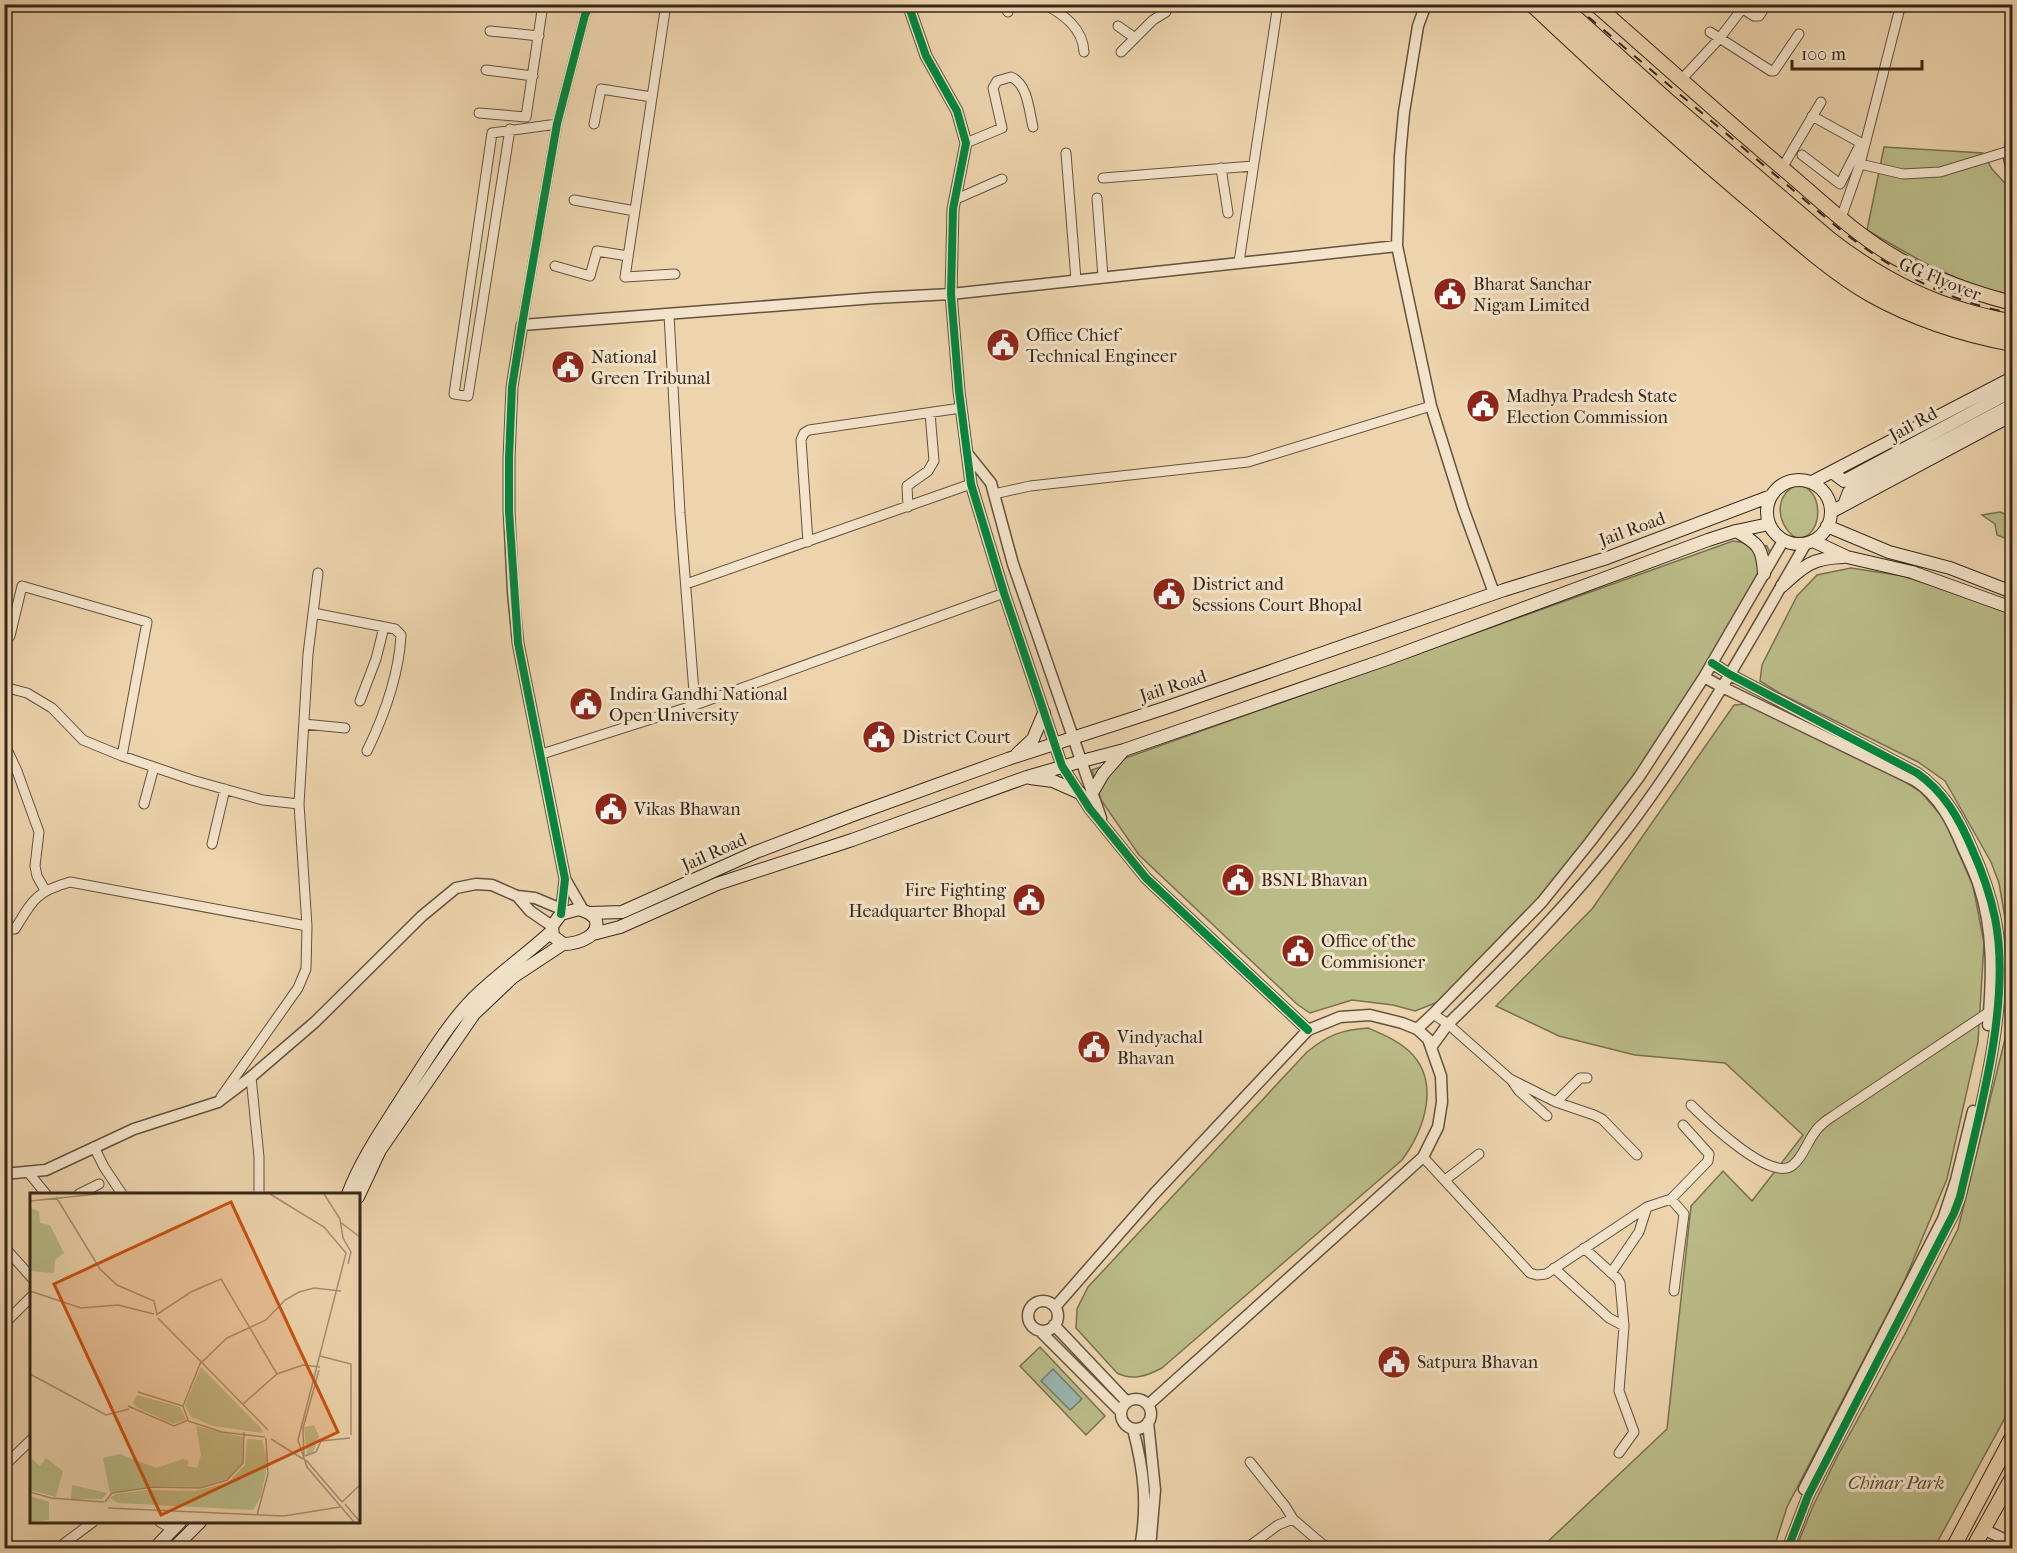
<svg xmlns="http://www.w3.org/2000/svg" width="2017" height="1553" font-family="'IM FELL French Canon',serif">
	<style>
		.green { fill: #babc88; stroke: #787151; stroke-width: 1.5 }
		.water { fill: #9ab7b0; stroke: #727d74; stroke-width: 1.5 }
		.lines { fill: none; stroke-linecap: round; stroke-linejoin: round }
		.minor-casing { stroke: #64523f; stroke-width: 11 }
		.tertiary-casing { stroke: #64523f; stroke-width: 13 }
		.secondary-casing { stroke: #37261a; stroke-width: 14 }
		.primary-casing { stroke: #37261a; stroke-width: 16 }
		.minor { stroke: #f3e3ca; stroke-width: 9 }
		.tertiary { stroke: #f3e3ca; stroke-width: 10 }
		.secondary { stroke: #f3e3ca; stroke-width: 12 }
		.primary { stroke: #edd4ad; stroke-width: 14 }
		.rail { stroke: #37261a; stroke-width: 2; stroke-dasharray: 10 10; stroke-linecap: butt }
		.cycleway-casing { stroke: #f3e3ca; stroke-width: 11 }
		.cycleway { stroke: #00873e; stroke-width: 8 }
		.labels { text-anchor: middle; stroke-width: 6; stroke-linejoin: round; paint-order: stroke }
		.street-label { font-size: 18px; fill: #37261a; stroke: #f3e3ca }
		.poi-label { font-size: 18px; fill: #37261a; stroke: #f3e3ca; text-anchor: start }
		.park-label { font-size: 18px; font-style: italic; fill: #584c36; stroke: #f3e3ca }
		.inset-road { fill: none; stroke: #a48e72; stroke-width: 1.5 }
		.view { fill: #cd510e; fill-opacity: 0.15; stroke: #cd510e; stroke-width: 3 }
		.inset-edge { fill: none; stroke: #37261a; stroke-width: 3 }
	</style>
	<rect width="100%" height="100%" fill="#edd4ad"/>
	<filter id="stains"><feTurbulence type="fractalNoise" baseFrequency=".00333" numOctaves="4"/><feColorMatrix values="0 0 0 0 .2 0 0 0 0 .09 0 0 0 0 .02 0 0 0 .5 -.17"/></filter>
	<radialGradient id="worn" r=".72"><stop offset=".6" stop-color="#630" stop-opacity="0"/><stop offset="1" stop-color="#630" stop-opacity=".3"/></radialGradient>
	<!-- green -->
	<path class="green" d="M1884,147L1983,153L1992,169L2012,191V295C1959,285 1913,257 1867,230Z
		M1797,485C1824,486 1825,536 1798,539C1777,528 1772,495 1797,485Z
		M2000,512L2012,517V541L1997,535L1995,524L1982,515Z
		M1733,541L1767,546L1770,553L1768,563L1691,698L1555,885L1443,1000L1415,1011L1393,1005L1352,1000L1310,1013L1298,1005L1139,855L1101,800L1092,770Z
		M1851,568L1903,576L1993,606L2012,614V959L1999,883L1991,862L1945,781L1918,762L1781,694L1760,681L1762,665L1797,596L1817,575Z
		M1755,703L1885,769L1921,792L1944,819L1973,886L1984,943L1978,1042L1947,1179L1904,1282L1787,1507L1774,1548H1541L1667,1429L1691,1206L1723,1171L1752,1201L1803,1135L1725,1063L1635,1055L1559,1036L1496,1006L1592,909L1734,705Z
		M2012,963V1405L1934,1548H1796L1813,1506L1838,1455L1906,1332L1958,1229L2005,1039Z
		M1368,1028C1382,1034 1397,1040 1409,1051C1441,1081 1425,1129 1402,1160L1162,1368C1147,1376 1132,1381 1117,1373L1076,1328L1077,1309L1088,1287L1307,1052C1328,1035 1341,1030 1368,1028Z
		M1040,1347L1105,1416L1086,1435L1020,1366Z"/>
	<!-- water -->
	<path class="water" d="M1053,1369L1082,1399L1070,1410L1041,1381Z"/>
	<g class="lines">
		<defs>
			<path id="minor" d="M666,4L625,277L675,274
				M1002,4L1008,12
				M1044,4C1063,14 1083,28 1084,52
				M1735,4L1754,16H1759L1767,4
				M1126,5L1127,4
				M1118,26L1135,38
				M490,31L539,36
				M1710,32L1771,71H1774L1799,34
				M1121,52L1153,20L1166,12L1167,4
				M486,70L533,76
				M1681,80L1719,39L1742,9
				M479,113L526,117L543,4
				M594,124L601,89L652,97
				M510,129L468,396L454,394L492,133L557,124
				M966,143L1002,128L993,88L997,81L1011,77C1028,84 1029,111 1033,127
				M1066,153L1076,280
				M1802,155L1840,184L1861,143L1812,116
				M1860,164L1903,174L1940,172L2009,151
				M1221,168L1228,213
				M1782,168L1821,102
				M1103,178L1253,166
				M1097,198L1103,277
				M574,200L635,211
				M954,200L1002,179
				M1841,218L1860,164L1901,4
				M1239,262L1278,4
				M555,266L590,276L597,251L628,256
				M669,315L680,513L695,705
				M522,325L557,124L585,15L590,4
				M994,494L1030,486L1248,462L1431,406
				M908,507L907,486L928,471L934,461L930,413
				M808,542L801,440L804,433L809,430L961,408
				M686,584L971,484
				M313,613L395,629L401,635C399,674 384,716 367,751
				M4,643L10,636L22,586L147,622L122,756
				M4,687L27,693L52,708L83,740L122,756L192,780L263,800L299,804
				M360,701L376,659L384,627
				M304,724L345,728
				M4,743L17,771L39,832L35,866L37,876L45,890
				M542,754L695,705L1004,593
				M144,804L154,767
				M212,844L225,789
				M4,929H15C33,900 35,892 70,882L307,926
				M1433,1014L1448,1024L1510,1079L1556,1102L1580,1078H1587
				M251,1077L259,1157V1194
				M1512,1081L1519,1091L1547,1116
				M221,1097L298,988L306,969L307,926L299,804L308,654L318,573
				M1556,1102L1594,1115L1602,1119L1637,1155
				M1691,1105C1706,1120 1772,1184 1793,1165C1805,1155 1808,1138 1819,1127C1823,1123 1828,1119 1833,1116L1989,1012
				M94,1147L104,1167L122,1194
				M1423,1157L1530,1273L1537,1275L1546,1274L1647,1207L1671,1199L1708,1161L1709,1154L1683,1125
				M28,1172L46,1194
				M1445,1180L1479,1154
				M79,1194L99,1184
				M1671,1199L1684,1214L1674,1291
				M1584,1248L1617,1278L1620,1283L1624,1326L1619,1391L1634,1432L1619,1453
				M6,1249L32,1278
				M1554,1268L1609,1318L1624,1326
				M1611,1273L1639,1232L1647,1207
				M4,1324L32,1296
				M1250,1462L1285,1506L1293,1519
				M4,1466L32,1439
				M160,1522L172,1529
				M58,1548L93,1522
				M1247,1548L1278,1525L1293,1519L1322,1544L1331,1548
				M2002,1548L2012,1530"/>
			<path id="tertiary" d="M908,4L926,56L957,111L966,143L953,209L951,294L959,391L971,484L1004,593L1062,766L1090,809L1146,878L1308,1030
				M1426,4L1418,26L1404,112L1400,156L1397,246L1431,406L1463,508L1494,593
				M2012,138L2009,157L2012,171
				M967,453L991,483L1013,564L1101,818
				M1712,663L1729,674L1917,773C1944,792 1959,818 1972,849C1982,871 1990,894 1995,918C2012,1001 1979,1115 1960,1197L1954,1213L1808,1496L1788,1548
				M1704,677L1722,687L1916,781C1940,797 1952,822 1963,848C1969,861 1975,873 1979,886C1994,931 1992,979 1988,1025
				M565,879L583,910
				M517,896L530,911L552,926
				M561,914L565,879L518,643L513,592L509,511V458L512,387L522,325L875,298L951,294L1397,246
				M1417,1029L1433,1014L1542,902L1590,842L1639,777L1704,677L1783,541
				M1432,1046L1448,1024C1510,964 1571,902 1624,833C1692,744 1750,641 1806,543
				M4,1174L46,1170L134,1129L218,1102L251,1077L315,1022L422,916L456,888L476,884L492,885L517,896L535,898L566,911
				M1028 1316a15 15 0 1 1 30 0a15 15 0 1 1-30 0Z
				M1055,1307L1154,1194L1308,1030L1340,1017L1370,1015L1402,1023L1417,1029L1428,1039L1441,1076L1442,1102L1438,1127L1423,1157L1148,1405
				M1054,1325L1127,1402
				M1040,1331L1121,1412
				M1121 1414a15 15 0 1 1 30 0a15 15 0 1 1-30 0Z
				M1148,1422L1155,1490L1150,1548
				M1133,1429C1144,1471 1148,1505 1140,1548
				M1804,1489L1943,1219L1956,1180L1973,1111
				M1983,1529L2012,1543"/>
			<path id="secondary" d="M1832,472L1844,481L2012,391
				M1767 512a32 32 0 1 1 64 0a32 32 0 1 1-64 0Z
				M1812,482L2012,378
				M1844,505L1849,492L1863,484L2012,405
				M1831,512L2012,415
				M1827,526L1889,552L1950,568L2012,592
				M1736,531C1758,543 1763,548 1764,574
				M1813,541L1847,557L1912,572L2012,608
				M1782,586C1804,566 1812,558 1843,557
				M1017,754L1033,739L1044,713
				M1030,778L1053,781L1080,793
				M1092,793L1103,774L1123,751
				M579,909L589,913L595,918C603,936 577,944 563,944L553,936L552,926L561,914Z
				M589,913L622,912L756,852L856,814L1008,759L1165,708L1504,590L1607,558L1771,496
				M593,934L620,927L717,884L852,840L1027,777L1082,761L1124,750L1387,659L1708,540L1736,531L1769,524
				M348,1194C362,1157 386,1124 407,1090C429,1057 451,1018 481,991C504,970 529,952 552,931
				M358,1197L380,1150L474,1014L513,977L563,944
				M155,1548L180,1522
				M174,1548L200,1522"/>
			<path id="primary" d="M1531,4C1604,73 1678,141 1755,205C1792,236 1829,271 1871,295C1914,319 1964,335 2012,344
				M1546,4L1667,115L1808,235L1847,266L1879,286L1941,314L1980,327L2012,334
				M1561,4L1665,98L1830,239C1870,270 1917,297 1967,311C1982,316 1997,318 2012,322
				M1595,4C1659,60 1722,117 1787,172C1822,202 1857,236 1898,259C1934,279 1973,293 2012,303
				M1953,1548L2012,1437
				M1973,1548L2012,1478"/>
		</defs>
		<!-- minor casing -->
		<use href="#minor" class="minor-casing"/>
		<!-- tertiary casing -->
		<use href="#tertiary" class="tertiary-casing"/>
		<!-- secondary casing -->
		<use href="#secondary" class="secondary-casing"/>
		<!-- primary casing -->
		<use href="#primary" class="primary-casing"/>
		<!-- minor -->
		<use href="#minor" class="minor"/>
		<!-- tertiary -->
		<use href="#tertiary" class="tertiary"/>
		<!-- secondary -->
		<use href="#secondary" class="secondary"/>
		<!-- primary -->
		<use href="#primary" class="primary"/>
		<!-- rail -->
		<path class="rail" d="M1573,4L1832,223C1885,266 1945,302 2012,313"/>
		<defs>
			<path id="cycleway" d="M908,4L926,56L957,111L966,143L953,209L951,294L959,391L971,484L1004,593L1062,766L1090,809L1146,878L1308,1030
				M1712,663L1729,674L1917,773C1944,792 1959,818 1972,849C1982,871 1990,894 1995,918C2012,1001 1979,1115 1960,1197L1954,1213L1808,1496L1788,1548
				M561,914L565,879L518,643L509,511V458L512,387L522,325L557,124L585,15L590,4"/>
		</defs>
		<!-- cycleway casing -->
		<use href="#cycleway" class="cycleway-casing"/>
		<!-- cycleway -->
		<use href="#cycleway" class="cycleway"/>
	</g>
	<!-- icons -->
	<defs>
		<symbol id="civic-disc" viewBox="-11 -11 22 22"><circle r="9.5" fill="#8f2418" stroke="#f3e3ca"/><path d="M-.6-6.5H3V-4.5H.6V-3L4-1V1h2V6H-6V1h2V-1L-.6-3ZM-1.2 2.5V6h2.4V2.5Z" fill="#fff"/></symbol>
	</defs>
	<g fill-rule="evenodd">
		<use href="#civic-disc" x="1431" y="275" width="38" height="38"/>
		<use href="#civic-disc" x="984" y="326" width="38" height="38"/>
		<use href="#civic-disc" x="549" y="348" width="38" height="38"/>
		<use href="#civic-disc" x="1464" y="387" width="38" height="38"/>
		<use href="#civic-disc" x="1150" y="575" width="38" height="38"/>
		<use href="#civic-disc" x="567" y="685" width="38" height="38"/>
		<use href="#civic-disc" x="860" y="718" width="38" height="38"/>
		<use href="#civic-disc" x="592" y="790" width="38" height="38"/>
		<use href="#civic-disc" x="1219" y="861" width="38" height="38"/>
		<use href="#civic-disc" x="1010" y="881" width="38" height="38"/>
		<use href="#civic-disc" x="1279" y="932" width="38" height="38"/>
		<use href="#civic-disc" x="1075" y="1028" width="38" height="38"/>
		<use href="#civic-disc" x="1375" y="1343" width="38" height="38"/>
	</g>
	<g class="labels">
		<!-- street labels -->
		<g class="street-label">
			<text transform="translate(1940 279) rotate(22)" y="6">GG Flyover</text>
			<text transform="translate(1913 424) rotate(-29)" y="6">Jail Rd</text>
			<text transform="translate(1632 529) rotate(-20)" y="6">Jail Road</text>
			<text transform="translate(1173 686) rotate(-18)" y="6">Jail Road</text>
			<text transform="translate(714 852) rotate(-24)" y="6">Jail Road</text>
		</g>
		<!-- poi labels -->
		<g class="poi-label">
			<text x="1473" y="290">Bharat Sanchar<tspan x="1473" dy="21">Nigam Limited</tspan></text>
			<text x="1026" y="341">Office Chief<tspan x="1026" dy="21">Technical Engineer</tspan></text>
			<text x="591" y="363">National<tspan x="591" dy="21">Green Tribunal</tspan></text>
			<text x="1506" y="402">Madhya Pradesh State<tspan x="1506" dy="21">Election Commission</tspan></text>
			<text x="1192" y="590">District and<tspan x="1192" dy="21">Sessions Court Bhopal</tspan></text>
			<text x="609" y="700">Indira Gandhi National<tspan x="609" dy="21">Open University</tspan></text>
			<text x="902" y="743">District Court</text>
			<text x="634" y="815">Vikas Bhawan</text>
			<text x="1261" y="886">BSNL Bhavan</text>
			<text x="1006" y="896" text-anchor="end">Fire Fighting<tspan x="1006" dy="21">Headquarter Bhopal</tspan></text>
			<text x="1321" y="947">Office of the<tspan x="1321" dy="21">Commisioner</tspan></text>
			<text x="1117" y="1043">Vindyachal<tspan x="1117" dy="21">Bhavan</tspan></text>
			<text x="1417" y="1368">Satpura Bhavan</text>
		</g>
		<!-- park labels -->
		<g class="park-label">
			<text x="1896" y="1489">Chinar Park</text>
		</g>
	</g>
	<!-- overview -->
	<g transform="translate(30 1193)">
		<rect width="330" height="330" fill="#edd4ad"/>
		<path d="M0,15L9,18L10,30L20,32L34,60L25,67L24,80L0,78ZM171,174L231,235L233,240L183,233L161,224L155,212ZM107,202L150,214L156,226L143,231L106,214L103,210ZM284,232L289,243L283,260L277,262L274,234ZM166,233L213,244V270L199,285L170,294L124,293L80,300L73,265L90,261L126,275L153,266L159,268L157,273L167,275L171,262ZM217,246L232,247L238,269L231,303L223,317L88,310L80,305L86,301L115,297L165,298L198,290L215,272ZM0,264L10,273L16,265L33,278L26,304L0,297ZM42,292L77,300L72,306H41ZM0,303L19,309V327L0,329Z" fill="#babc88"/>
		<path class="inset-road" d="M240,1L294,34L316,60L268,247L277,274L324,329M294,1L310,26L313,45L321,59L318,71M26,4L70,76L87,92L124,108L127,121M0,8L67,1M310,29L330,44M0,98L51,115L88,112L124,121M126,122L161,99L191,86L247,181M128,125L238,237M290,163L321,171V242M0,181L76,222L99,216M213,211L247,181L273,172L290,174M153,213L170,171L197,145L236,127L255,107L269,99L284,95L311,98M101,215L98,213L144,233L158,227L153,213L108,199M158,228L192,239L235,244M241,246L273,266M274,263L273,235L289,177M275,263L286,259L291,248L320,245M276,267L312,309M0,299L21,305L74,309M75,309L82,300L123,294L170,295L197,287L213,270L214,239M312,309L330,292M315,311L330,329M78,315L254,323L310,314M227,322L238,281L236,245"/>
		<path class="view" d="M201,9L308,239L131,322L24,91Z"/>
		<rect width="330" height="330" class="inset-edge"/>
	</g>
	<!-- margin -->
	<rect width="2017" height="1553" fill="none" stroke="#edd4ad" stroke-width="24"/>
	<rect x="6" y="6" width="2005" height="1541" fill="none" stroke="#37261a" stroke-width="3"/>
	<rect x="12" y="12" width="1993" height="1529" fill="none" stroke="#37261a" stroke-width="1.5"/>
	<!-- scale -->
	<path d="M1792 60v9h130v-9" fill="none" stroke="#37261a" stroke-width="3"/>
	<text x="1801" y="60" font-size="18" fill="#37261a" stroke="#f3e3ca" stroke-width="4.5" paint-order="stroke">100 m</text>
	<rect width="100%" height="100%" filter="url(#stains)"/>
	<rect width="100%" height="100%" fill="url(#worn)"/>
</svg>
